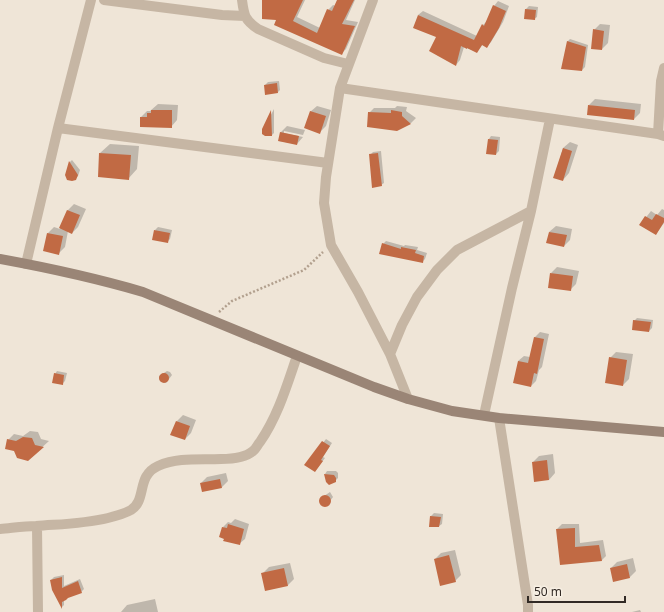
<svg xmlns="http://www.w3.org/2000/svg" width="664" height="612" font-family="'Noto Sans',sans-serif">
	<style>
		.shadow { fill: #0003 }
		.building { fill: #c16a44 }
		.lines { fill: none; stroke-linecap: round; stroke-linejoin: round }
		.path { stroke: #b2a08e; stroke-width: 2.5; stroke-dasharray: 2 2; stroke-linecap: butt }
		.street { stroke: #c6b6a4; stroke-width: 10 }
		.secondary { stroke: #9a8576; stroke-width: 10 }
	</style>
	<rect width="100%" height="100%" fill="#efe5d7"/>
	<!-- shadow -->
	<path class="shadow" d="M285,0H305L297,17L320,28L328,10L333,5L336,6L338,0H355L346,20L358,22L346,49L342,53L275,24Z
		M498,1L509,6L503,22L491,42L487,46L483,44L477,52L464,47L460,60L456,65L438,36L418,15L423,11L477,36L483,25L488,20L494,6Z
		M529,6L538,7L537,17L534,19L526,9Z
		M600,24L610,25L608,43L602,49L594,30Z
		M570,39L588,45L585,67L582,70L567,42Z
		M279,81L280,90L278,92L265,85L268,82Z
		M595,99L641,104L640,113L634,119L589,105Z
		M158,104L178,105L177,120L171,127L141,117L147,111H150Z
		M317,106L331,110L326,126L320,132L310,112Z
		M397,106L407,107L406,111L416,118L411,123L396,130L369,113L374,108H395Z
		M274,109V133L272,135L263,130Z
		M287,126L305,130L303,135L284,131V133L303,137L297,144L279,141L281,132Z
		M491,136L500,137L499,151L496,154L489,139Z
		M570,142L578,145L569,173L563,180L555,177L563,148Z
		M110,144L139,146L137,169L128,179L100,153Z
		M381,151L384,183L381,185L370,155L373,152Z
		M72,160L80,170L78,176L75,179L66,173L70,162Z
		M74,204L86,209L78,227L72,233L68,231L65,247L59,253L48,233L54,227L60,229L68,210Z
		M662,209L664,210V223L656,234L640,225L651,211L657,215Z
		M556,226L572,229L570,240L564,246L549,232Z
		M158,227L172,230L170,239L167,242L155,230Z
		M386,241L404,246L405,245L418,247L417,250L427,253L425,259L422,262L383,244Z
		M557,267L579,271L576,284L570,290L551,273Z
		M637,318L653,320L652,328L649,331L634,321Z
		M540,332L549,334L542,367L539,370L536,381L531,386L518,361L524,356L530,357L535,337Z
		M616,352L633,354L629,379L623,385L610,358Z
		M57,371L67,373L65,381L62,384L55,374Z
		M167,371L170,372L172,375L166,383L160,381L159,376Z
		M183,415L196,420L191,433L185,439L177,421Z
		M30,431L38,432L41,439L49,441L28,460L15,450L8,440L14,434L23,436Z
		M326,439L332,443L323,457L325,458L315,471L316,452Z
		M553,454L555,473L549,480L533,462L539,456Z
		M327,471H336L338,473V478L335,481L325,474Z
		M226,473L228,481L222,487L201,483L207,477Z
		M330,492L333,497L327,505L324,506L320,503L321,498Z
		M434,513L443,514L442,524L439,526H430L431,516Z
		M235,519L249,524L245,539L239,544L223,527L228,522L231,523Z
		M562,524H579L580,543L603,540L606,556L602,560L561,564L557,529Z
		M455,550L461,575L455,581L435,559L441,553Z
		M633,558L636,571L630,577L611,568L617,562Z
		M290,563L294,579L288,585L266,590L263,573L269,567Z
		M64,575V586L80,579L84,589L81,592L68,597L64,600V605L62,607L53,589L51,580L54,577Z
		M155,599L158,612H121L127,605Z
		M640,610L641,612H632Z"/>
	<!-- building -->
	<path class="building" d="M262,0H303L293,21L317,33L327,9L332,11L337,0H354L342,24L355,26L342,55L274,25L276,20L262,19Z
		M493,5L506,11L499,28L487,48L482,45L477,53L467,48V49L461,46L456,66L429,51L436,37L413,28L418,15L474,40L482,24L484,26Z
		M525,9L536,10L535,20L524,19Z
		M593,29L604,31L602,50L591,49Z
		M567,41L586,47L582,71L561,69Z
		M277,83L278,93L265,95L264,85Z
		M588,105L635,110L634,120L587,115Z
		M151,110H172V128L140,127V117H147V113H151Z
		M271,110L272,136H265L262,134V129Z
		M391,110L402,112V116L411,124L397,131L367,127L368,112L391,113Z
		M310,111L326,116L320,134L304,128Z
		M280,132L299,136L297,145L278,141Z
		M488,139L498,140L496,155L486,154Z
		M563,148L572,151L563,181L553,178Z
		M99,153L131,155L129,180L98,177Z
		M378,153L382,186L372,188L369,154Z
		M69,161L78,175L76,180L72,181L67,180L65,175Z
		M67,210L80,215L72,234L59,228Z
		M656,214L664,218V222L656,235L639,225L645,216L652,220Z
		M154,230L170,233L168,243L152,240Z
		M549,232L567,235L564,247L546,243Z
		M47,233L63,236L59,255L43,251Z
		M382,243L401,249V247L416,250L415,253L424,256L423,263L379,254Z
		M550,273L573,276L571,291L548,288Z
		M633,320L651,322L649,332L632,330Z
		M534,337L544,339L537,374L534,373L531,387L513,383L518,361L528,363Z
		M609,357L627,360L623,386L605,383Z
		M159 378a5 5 0 1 1 10 0a5 5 0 1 1-10 0Z
		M54,373L64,375L63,385L52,383Z
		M176,421L190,426L185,440L170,435Z
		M23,437L32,438L35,445L44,447L28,461L17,458L14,451L5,449L7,439L16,441Z
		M322,441L330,446L321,460L323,461L315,472L304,465Z
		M547,460L549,480L534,482L532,462Z
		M324,474L334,475L336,478V482L329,485L326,482Z
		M220,479L222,488L202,492L200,483Z
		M319 501a6 6 0 1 1 12 0a6 6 0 1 1-12 0Z
		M430,516L441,517L439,527H429Z
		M228,524L244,529L240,545L223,541L224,539L219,537L222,527L227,528Z
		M575,528V547L599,545L602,561L560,565L556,529Z
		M449,555L456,582L440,586L434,559Z
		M627,564L630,578L613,582L610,568Z
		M284,568L288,586L265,591L261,573Z
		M62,577V588L78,581L82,593L68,598L66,600L62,602V609L52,590L50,580Z"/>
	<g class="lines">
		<!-- path -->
		<path class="path" d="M219,312L232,301L304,270L323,252"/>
		<!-- street -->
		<path class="street" d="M104,0L222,15L245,16
			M242,0C244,16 245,20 258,29L324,58L348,64
			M373,0L340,88L326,177L324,203L331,245L358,292L390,354L408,399
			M340,88L658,134L664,136
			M58,128L328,163
			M658,134L661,81L664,68
			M26,264L58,128L91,0
			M390,354L402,325L417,297L437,270L457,250L531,211
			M484,415L512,288L531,211L550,119
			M499,418L528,605V612
			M37,526L38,612
			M0,529C12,528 24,526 36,526C62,524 83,524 108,518C116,516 124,514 131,510C147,500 136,476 158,466C179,457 200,460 221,459C231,459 245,458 253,451C256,449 258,444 260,442C278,416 287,385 297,356"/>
		<!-- secondary -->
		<path class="secondary" d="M0,259C49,268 95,278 143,292L374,387L408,399L452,411L499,418L664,432"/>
	</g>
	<!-- scale -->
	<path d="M528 596v6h97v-6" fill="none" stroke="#322a25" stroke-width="2"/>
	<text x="534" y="596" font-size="12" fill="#322a25" stroke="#f7efe3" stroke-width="3" paint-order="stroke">50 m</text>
</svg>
